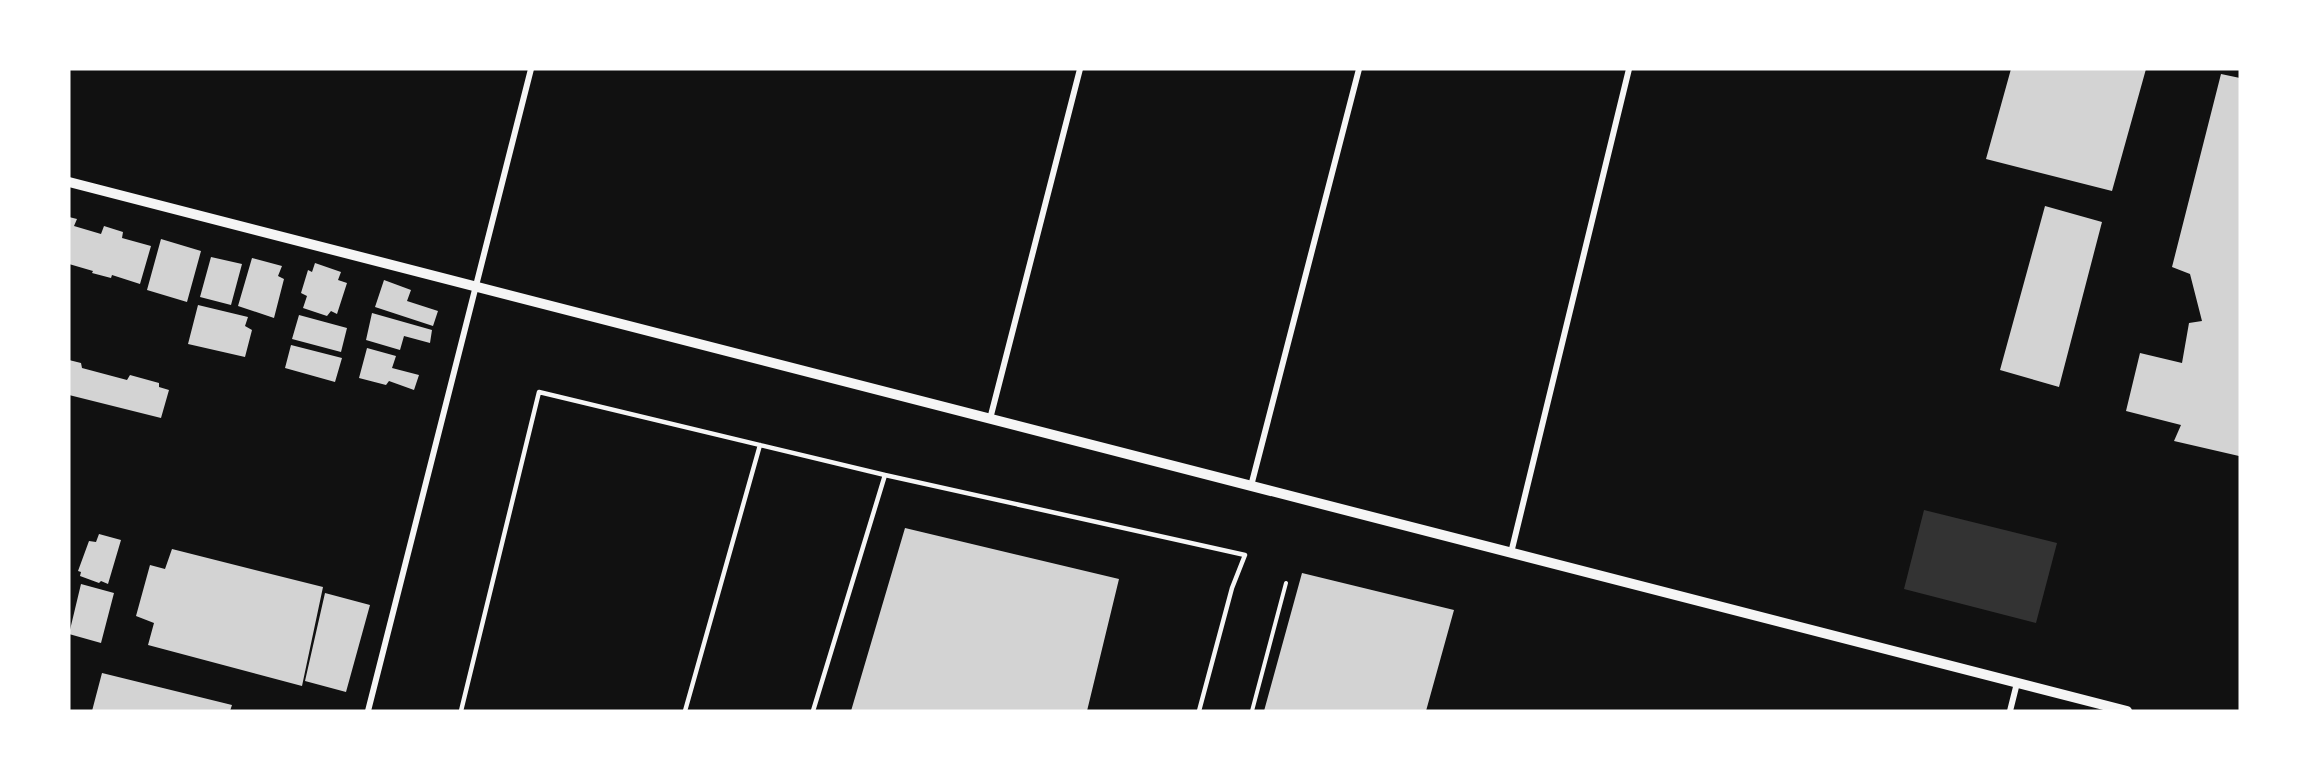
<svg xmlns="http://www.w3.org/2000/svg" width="2309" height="780" font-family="'Noto Sans',sans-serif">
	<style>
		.water { fill: #333 }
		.building { fill: #d3d3d3 }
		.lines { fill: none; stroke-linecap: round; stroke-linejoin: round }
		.path { stroke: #f5f5f5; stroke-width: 4 }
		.service { stroke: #f5f5f5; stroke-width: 4.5 }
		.minor { stroke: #f5f5f5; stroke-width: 6 }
		.tertiary { stroke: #f5f5f5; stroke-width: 10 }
	</style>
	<rect width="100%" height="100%" fill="#111"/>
	<!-- water -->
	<path class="water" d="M1924,510L2057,543L2036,623L1904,589Z"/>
	<!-- building -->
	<path class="building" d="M2011,69H2146L2112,191L1986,159Z
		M2221,74L2240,78L2239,456L2174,441L2181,425L2126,411L2140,353L2182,363L2189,323L2202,321L2190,274L2172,267Z
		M2045,206L2102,222L2059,387L2000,370Z
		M69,217L77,219L74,226L101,234L104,226L123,232L122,238L151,246L140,284L112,275L111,278L92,273L93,271L69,264Z
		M161,239L201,251L187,302L147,290Z
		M211,257L242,264L231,305L200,297Z
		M252,258L282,266L278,276L284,279L274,318L238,306Z
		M315,263L341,272L338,280L347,283L337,314L331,311L327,316L303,308L307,296L301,293L308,270L312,272Z
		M384,280L411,290L407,301L438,311L433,326L375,307Z
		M198,305L248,317L245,326L252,330L245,357L188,344Z
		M372,313L432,330L430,343L404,336L400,350L366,340Z
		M299,315L347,328L341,352L292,339Z
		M291,345L342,358L335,382L285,368Z
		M367,348L396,356L392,368L419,375L414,390L389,381L386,385L359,378Z
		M69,360L81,363L82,368L127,380L130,375L159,383V387L169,390L161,418L69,395Z
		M905,528L1119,579L1087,711H851Z
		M99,534L121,540L108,584L101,581L99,583L80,576L81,572L78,571L89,541L96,542Z
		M172,549L323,587L302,686L148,645L154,623L136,616L150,565L165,569Z
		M1302,573L1454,610L1426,711H1264Z
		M81,584L114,593L101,643L69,634Z
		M325,593L370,605L346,692L305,681Z
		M102,673L232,705L230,711H92Z"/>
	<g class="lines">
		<!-- path -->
		<path class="path" d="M1252,711L1286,583"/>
		<!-- service -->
		<path class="service" d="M885,475L1245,555L1232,588L1199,711
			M461,711L539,392L885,475L813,711
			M685,711L760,445"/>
		<!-- minor -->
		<path class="minor" d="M990,419L1080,69
			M1251,486L1359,69
			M1511,553L1629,69
			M368,711L531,69
			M2010,711L2017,683"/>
		<!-- tertiary -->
		<path class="tertiary" d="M69,182L2127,711"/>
	</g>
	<!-- border -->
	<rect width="2309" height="780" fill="none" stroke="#ffffff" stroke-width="141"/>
</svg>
